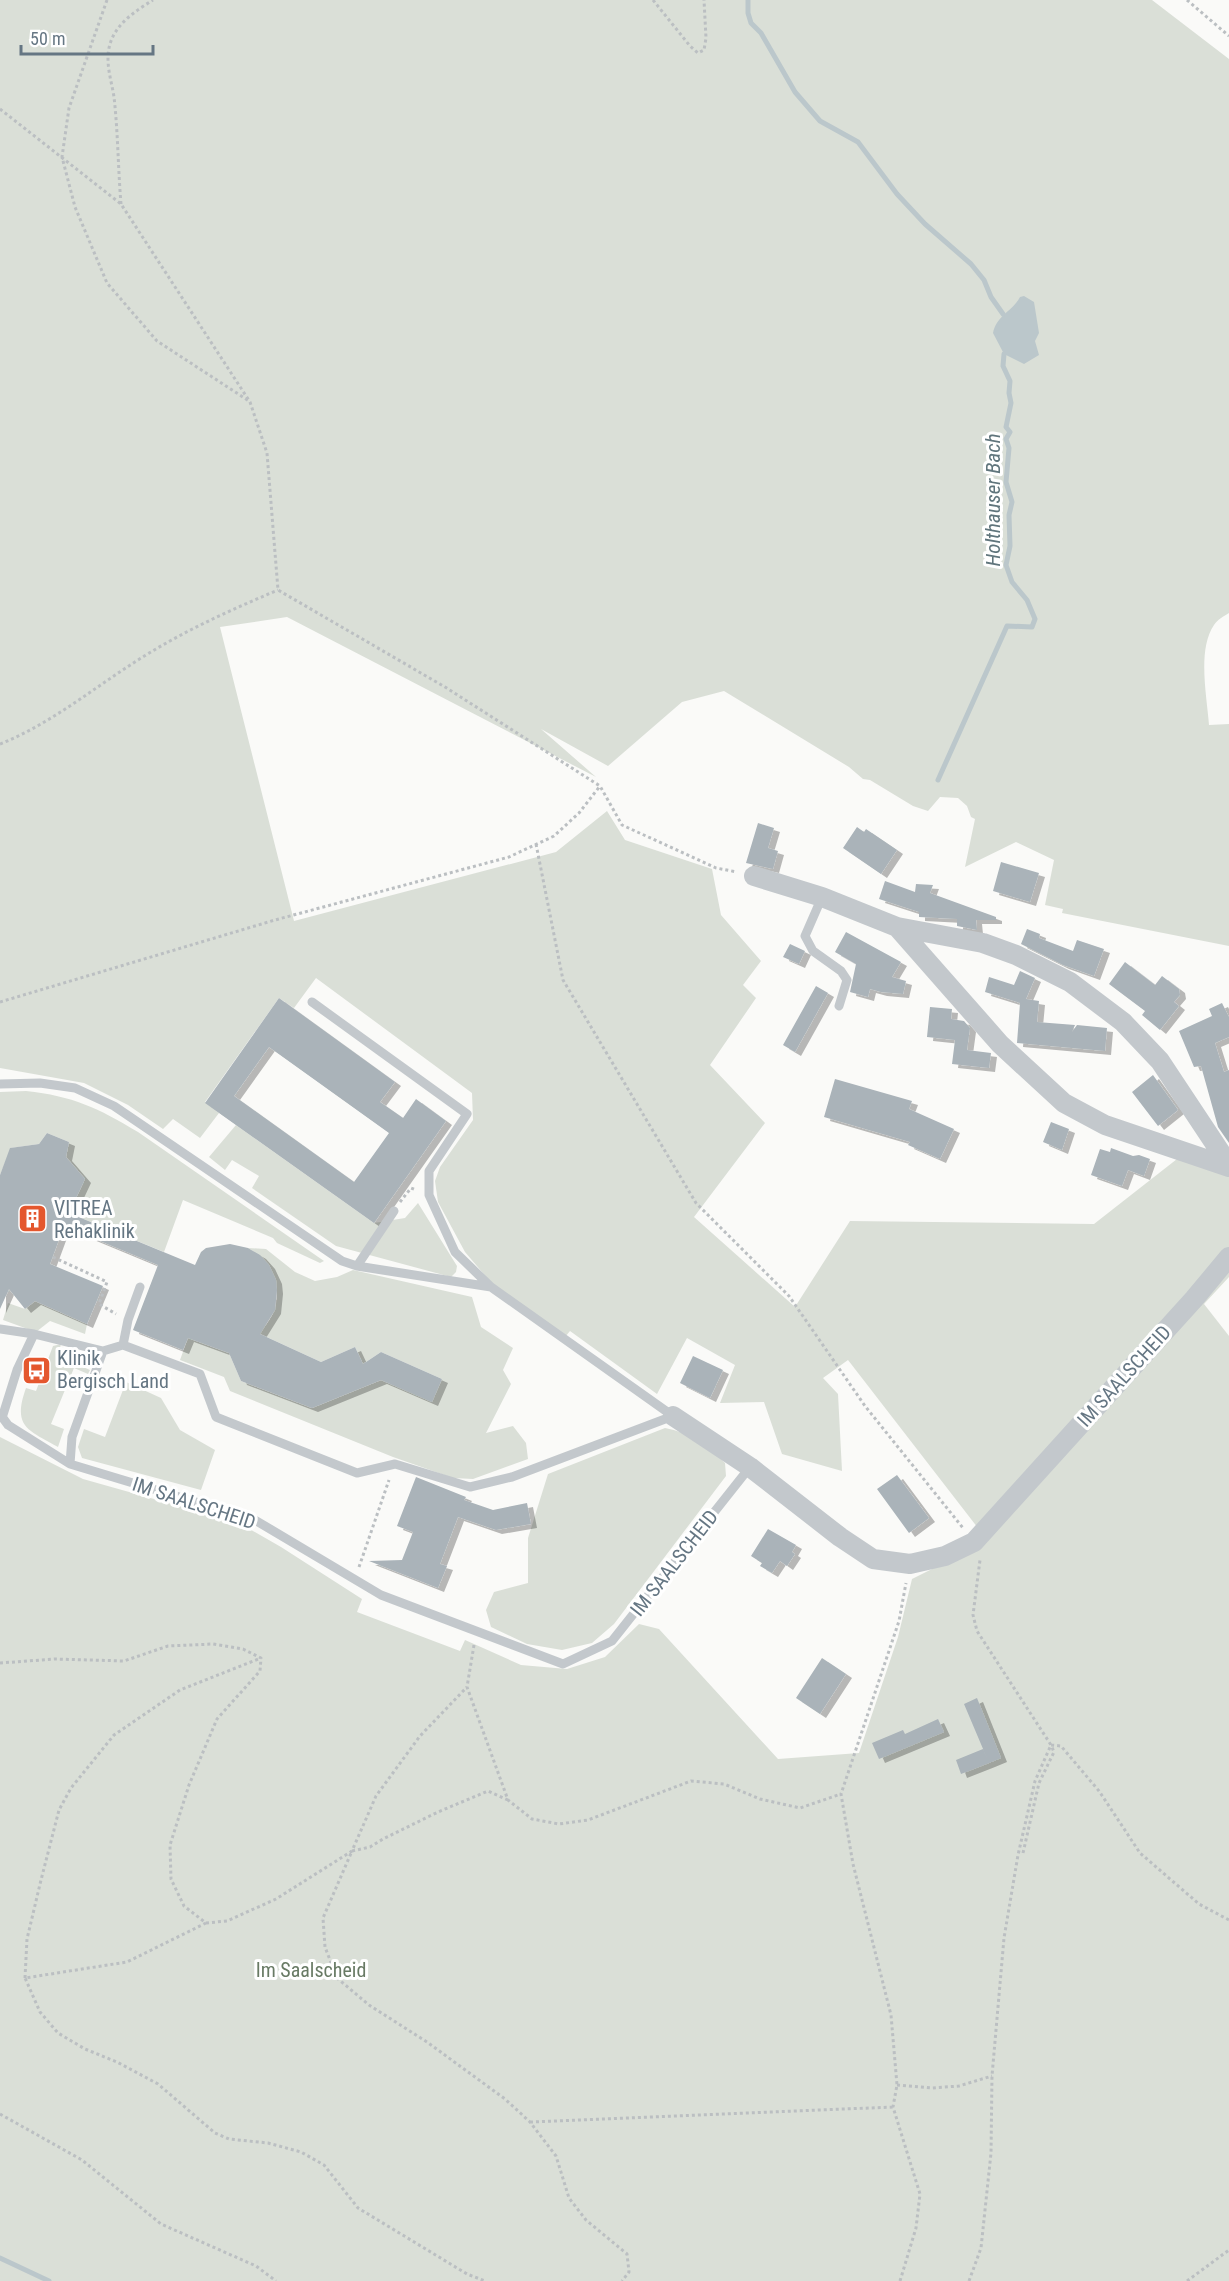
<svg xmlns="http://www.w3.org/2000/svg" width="1229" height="2281" font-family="'Roboto Condensed',sans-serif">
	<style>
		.green { fill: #dadfd7 }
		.water { fill: #bbc7cb }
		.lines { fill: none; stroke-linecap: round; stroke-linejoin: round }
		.stream { stroke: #bbc7cb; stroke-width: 5 }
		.building { fill: #aab3b9; fill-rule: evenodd; filter: url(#shadow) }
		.path { stroke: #bbbfc2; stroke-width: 3; stroke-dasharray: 3 3; stroke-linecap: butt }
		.lane { stroke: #c3c8cc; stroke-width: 9 }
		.street { stroke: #c3c8cc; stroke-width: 20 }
		.labels { text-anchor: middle; stroke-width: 6; stroke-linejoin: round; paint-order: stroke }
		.poi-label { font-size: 20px; fill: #657683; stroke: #fff; text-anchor: start }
		.street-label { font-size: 20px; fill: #657683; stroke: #fff }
		.park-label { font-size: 20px; fill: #687a64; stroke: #fff }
		.water-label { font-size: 21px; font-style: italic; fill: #60757c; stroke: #fff }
	</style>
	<defs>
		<filter id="shadow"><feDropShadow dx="6" dy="4" stdDeviation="0" flood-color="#0004"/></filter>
	</defs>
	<rect width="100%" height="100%" fill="#fafaf8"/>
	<!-- green -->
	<path class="green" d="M0,0H1152L1229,59V613C1224,616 1217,620 1214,625C1197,650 1207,697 1209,725L1229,724V946L1062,913L1063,909L1045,905L1054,860L1016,842L965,867L975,819L971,817L967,806L958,798L940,797L928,811L913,806L870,780L863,779L849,767L724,691L682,702L608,766L541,729L596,777L287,617L220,627L294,921L556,852L607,811L625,840L712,869L721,915L761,961L743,985L756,998L710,1065L765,1123L694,1217L795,1307L850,1221L1094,1224L1177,1159L1229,1173V1277L1204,1304L1229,1336V2281H0V1437L83,1479L239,1523L281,1547L362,1599L357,1612L460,1651L465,1640L521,1665L567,1669L605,1657L639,1624L659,1629L778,1759L859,1753L898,1637L912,1579L988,1541L848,1360L823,1378L838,1394L842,1471L782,1454L764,1402L720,1403L735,1365L687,1338L657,1394L570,1331L565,1337L494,1286L465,1252L438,1202L435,1181L440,1167L473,1120L472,1093L316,978L294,1008L279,998L205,1102L219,1113L200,1138L173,1119L163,1129L128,1105L84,1083L0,1068Z
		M26,1091C73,1096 98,1108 138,1132L324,1261L320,1263L277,1243L273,1238L183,1200L164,1252L69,1213L85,1179L66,1157L69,1142L47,1133L39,1144L11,1148L0,1175V1092Z
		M236,1125L374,1223L405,1218L418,1203L457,1266L456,1272L451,1277L336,1246L252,1188L259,1176L232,1160L225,1170L209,1157Z
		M248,1248L266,1249L295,1272L315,1281L337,1277L353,1270L472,1297L481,1327L513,1348L503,1370L511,1384L486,1433L513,1426L526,1443L528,1459L473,1479L453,1478L393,1457L230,1391L224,1377L180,1360L188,1338L229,1353L241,1381L312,1408L381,1380L432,1401L442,1379L381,1352L363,1364L355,1347L321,1362L258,1333C288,1308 281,1266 248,1248Z
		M35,1301L87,1324L85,1334L50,1321L36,1332L3,1320L8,1303L25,1309Z
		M61,1344L58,1356L90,1370L88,1374L74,1368L51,1424L64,1429L58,1447C28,1430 12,1427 26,1388L36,1391L53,1346Z
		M126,1382L161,1398L180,1430L215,1450L201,1490L82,1458L78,1447L84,1429L105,1437Z
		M665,1428C689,1432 708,1446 725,1463L726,1476L614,1624L592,1643L562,1650L527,1644L491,1627L486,1610L494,1592L528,1583V1538L548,1474Z"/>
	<!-- water -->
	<path class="water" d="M1024,296L1034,302L1039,333L1035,341L1039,355L1024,364L1004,354L993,333C997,315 1012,312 1020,297Z"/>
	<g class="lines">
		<!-- stream -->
		<path class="stream" d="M748,0V13L751,23L761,33L795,92L820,121L858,142L897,194L925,224L971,264L984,280L991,297L1003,314
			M938,780L1007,626L1032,627L1035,619L1027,600L1012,582L1006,565L1010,546L1009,515L1012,502L1006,482L1009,448L1006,439L1010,432L1006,427L1011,403L1009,393L1010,381L1003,366L1004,354
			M0,2258L49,2281"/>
	</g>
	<!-- building -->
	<path class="building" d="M758,823L774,828L768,848L778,851L773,869L746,863Z
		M857,827L864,832L866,829L897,850L881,874L843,848Z
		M1001,862L1039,873L1030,902L993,891Z
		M885,881L915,892L916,884L933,885L930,893L996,917V920H976L977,930L957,926V919L919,917V912L879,899Z
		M1027,929L1040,934L1039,938L1073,951L1077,940L1104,949L1094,976L1063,965L1021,944Z
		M846,932L901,962L892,977L906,981L903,994L881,992L870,989L868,997L850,992L856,964L835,952Z
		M790,944L805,951L799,964L783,957Z
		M1125,962L1155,985L1162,976L1179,989L1180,995L1174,1002L1179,1006L1160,1030L1142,1015L1145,1011L1109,984Z
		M1020,971L1035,978L1026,999L1039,1001L1037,1022L1075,1025L1072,1032L1077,1025L1107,1028L1105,1051L1017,1043L1020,1003L985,992L989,977L1014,985Z
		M816,986L828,993L795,1052L783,1045Z
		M279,998L395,1082L380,1102L403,1118L416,1099L446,1121L374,1223L205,1103ZM269,1047L389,1133L354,1182L234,1096Z
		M1222,1003L1229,1017V1037L1215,1043L1224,1072L1229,1070V1143L1218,1127L1201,1066L1194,1067L1179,1031L1212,1016L1209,1009Z
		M930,1007L952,1009L951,1019L964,1021L970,1028L967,1050L991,1053L989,1068L952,1064L955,1040L927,1037Z
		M1153,1075L1178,1110L1158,1126L1132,1092Z
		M835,1079L912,1101L909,1109L954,1129L940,1159L908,1145L910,1142L824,1117Z
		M1051,1122L1069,1129L1062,1150L1043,1142Z
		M47,1133L69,1142L66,1157L85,1179L69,1213L195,1265L201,1252L206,1248L230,1244L248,1248L260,1255L269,1265L276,1280L277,1290L275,1310L260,1334L321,1362L355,1347L363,1364L381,1352L442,1379L432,1402L381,1380L312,1408L241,1381L229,1353L188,1338L183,1350L133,1330L158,1265L64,1226L50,1264L103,1286L87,1324L35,1301L25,1309L9,1289L0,1309V1175L10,1148L39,1144Z
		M1111,1148L1133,1156L1139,1155L1150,1159L1144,1176L1128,1170L1122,1186L1091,1175L1100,1149L1110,1152Z
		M693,1356L723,1370L710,1398L680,1383Z
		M897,1475L929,1518L909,1533L877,1489Z
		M416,1477L466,1497L464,1500L493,1510L527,1503L531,1524L496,1530L458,1517L440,1564L447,1566L438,1588L369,1561L402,1560L413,1532L397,1526Z
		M768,1529L796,1545L792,1552L795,1554L787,1566L780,1561L772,1573L760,1566L762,1563L751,1556Z
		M822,1658L846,1674L820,1714L796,1698Z
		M977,1698L1001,1758L989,1763L964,1704Z
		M938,1719L944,1732L879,1759L872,1743L903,1730L905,1734Z
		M983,1749L989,1763L961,1774L956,1760Z"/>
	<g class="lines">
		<!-- path -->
		<path class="path" d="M107,0L69,108L62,157L75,207L107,283L157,341L249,401
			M653,0L690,46L698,53L704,50L706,38L704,0
			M1187,0L1229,36
			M0,109L121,204L250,402L267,453L278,590L445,687L600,786L622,825L716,868L737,872
			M121,204C118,168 118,132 114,97C111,78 104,60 111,41C118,22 137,10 153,0
			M0,744C53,723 97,685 146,655C188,629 233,609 278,590
			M536,844L563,980L696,1203L789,1296L865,1406L963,1528
			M0,1002L275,920L509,857L554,836L579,813L600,786
			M400,1202L411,1188L416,1190
			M53,1257L107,1282L99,1304L116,1314
			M359,1567L389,1480
			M474,1645L467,1687L508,1800L532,1819L559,1824L588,1820L691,1781L724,1784L760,1799L800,1808L841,1794
			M0,1663L55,1659L124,1661L168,1646L213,1644L243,1649L261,1658L260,1671L217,1719L189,1785L170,1845L171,1879L184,1906L206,1923L127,1962L25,1978L40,2012L58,2033L85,2049L117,2062L158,2084L215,2133L229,2139L268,2143L301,2152L324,2165L358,2208L467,2274L485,2281
			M508,1800L488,1791L438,1812L383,1839L370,1847L352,1851L323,1918L325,1947L337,1978L369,2005L427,2042L505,2099L530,2122L556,2156L569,2198L586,2220L627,2254L629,2272L622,2281
			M1023,1853L1039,1783L1054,1752L1051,1745L1061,1746L1099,1791L1140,1853L1199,1904L1229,1920
			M206,1923L227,1921L276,1899L352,1851L376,1796L420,1736L467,1687
			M25,1978L27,1939L41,1880L59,1810L71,1788L114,1735L180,1690L261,1658
			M897,2085L932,2088L959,2086L992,2076
			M0,2114L82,2160L161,2224L256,2266L276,2281
			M530,2122L893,2107
			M900,2281L916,2228L920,2194L893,2107L897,2085L891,2015L853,1864L841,1794L899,1621L906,1583
			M969,2281L981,2248L991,2153L992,2076L1004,1938L1018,1855L1035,1781L1051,1745L977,1631L973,1615L980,1560
			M1187,2281L1229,2250"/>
		<!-- lane -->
		<path class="lane" d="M822,897L805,936L813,951L841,971L847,980L839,1006
			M312,1002L467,1114L429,1171V1195L455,1252L491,1287L673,1416
			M0,1084L40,1083L75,1088L114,1106L342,1261L357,1266L491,1287
			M357,1266L394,1211
			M0,1329L34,1334L103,1351L123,1345L200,1374L216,1417L357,1473L395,1464L470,1487L512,1477L673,1416
			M123,1345L128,1320L140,1287
			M0,1414L8,1425L70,1464L255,1520L381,1595L563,1664L612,1641L750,1467
			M2,1418L17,1370L34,1334
			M70,1464L72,1437L103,1351"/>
		<!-- street -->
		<path class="street" d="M754,876L822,897L897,927L1000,1044L1064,1103L1105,1125L1229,1167
			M897,927L983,943L1016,955L1070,982L1123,1022L1160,1061L1229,1165
			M673,1416L750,1467L840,1537L873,1559L910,1564L945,1556L974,1542L1194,1299L1229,1257"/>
	</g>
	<!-- icons -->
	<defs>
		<symbol id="building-square" viewBox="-11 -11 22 22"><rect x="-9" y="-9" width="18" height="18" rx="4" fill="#e4572e" stroke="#fff"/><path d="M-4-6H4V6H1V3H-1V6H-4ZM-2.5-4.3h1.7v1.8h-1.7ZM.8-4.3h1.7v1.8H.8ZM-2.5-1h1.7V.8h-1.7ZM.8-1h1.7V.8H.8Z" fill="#fff"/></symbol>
		<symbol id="bus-square" viewBox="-11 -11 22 22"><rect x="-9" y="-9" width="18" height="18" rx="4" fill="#e4572e" stroke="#fff"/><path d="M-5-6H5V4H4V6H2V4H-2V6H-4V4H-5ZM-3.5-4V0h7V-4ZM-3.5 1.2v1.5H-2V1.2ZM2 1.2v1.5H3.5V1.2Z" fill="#fff"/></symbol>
	</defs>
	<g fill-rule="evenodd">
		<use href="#building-square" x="16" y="1202" width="33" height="33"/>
		<use href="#bus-square" x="20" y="1354" width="33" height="33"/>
	</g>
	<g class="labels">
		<!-- poi labels -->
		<g class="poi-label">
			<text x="54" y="1215">VITREA<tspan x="54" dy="23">Rehaklinik</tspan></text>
			<text x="57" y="1365">Klinik<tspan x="57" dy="23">Bergisch Land</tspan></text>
		</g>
		<!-- street labels -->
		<g class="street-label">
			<text transform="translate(1124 1376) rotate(-48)" y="7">IM SAALSCHEID</text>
			<text transform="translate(194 1503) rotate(18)" y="7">IM SAALSCHEID</text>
			<text transform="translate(674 1563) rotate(-52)" y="7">IM SAALSCHEID</text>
		</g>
		<!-- park labels -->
		<g class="park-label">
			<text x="311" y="1977">Im Saalscheid</text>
		</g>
		<!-- water labels -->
		<g class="water-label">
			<text transform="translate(993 500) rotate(-90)" y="7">Holthauser Bach</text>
		</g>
	</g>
	<!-- scale -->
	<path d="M21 45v9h132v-9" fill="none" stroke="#657683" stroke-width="3"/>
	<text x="30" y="45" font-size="18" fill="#657683" stroke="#ffffff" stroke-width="4.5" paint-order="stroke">50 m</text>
</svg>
